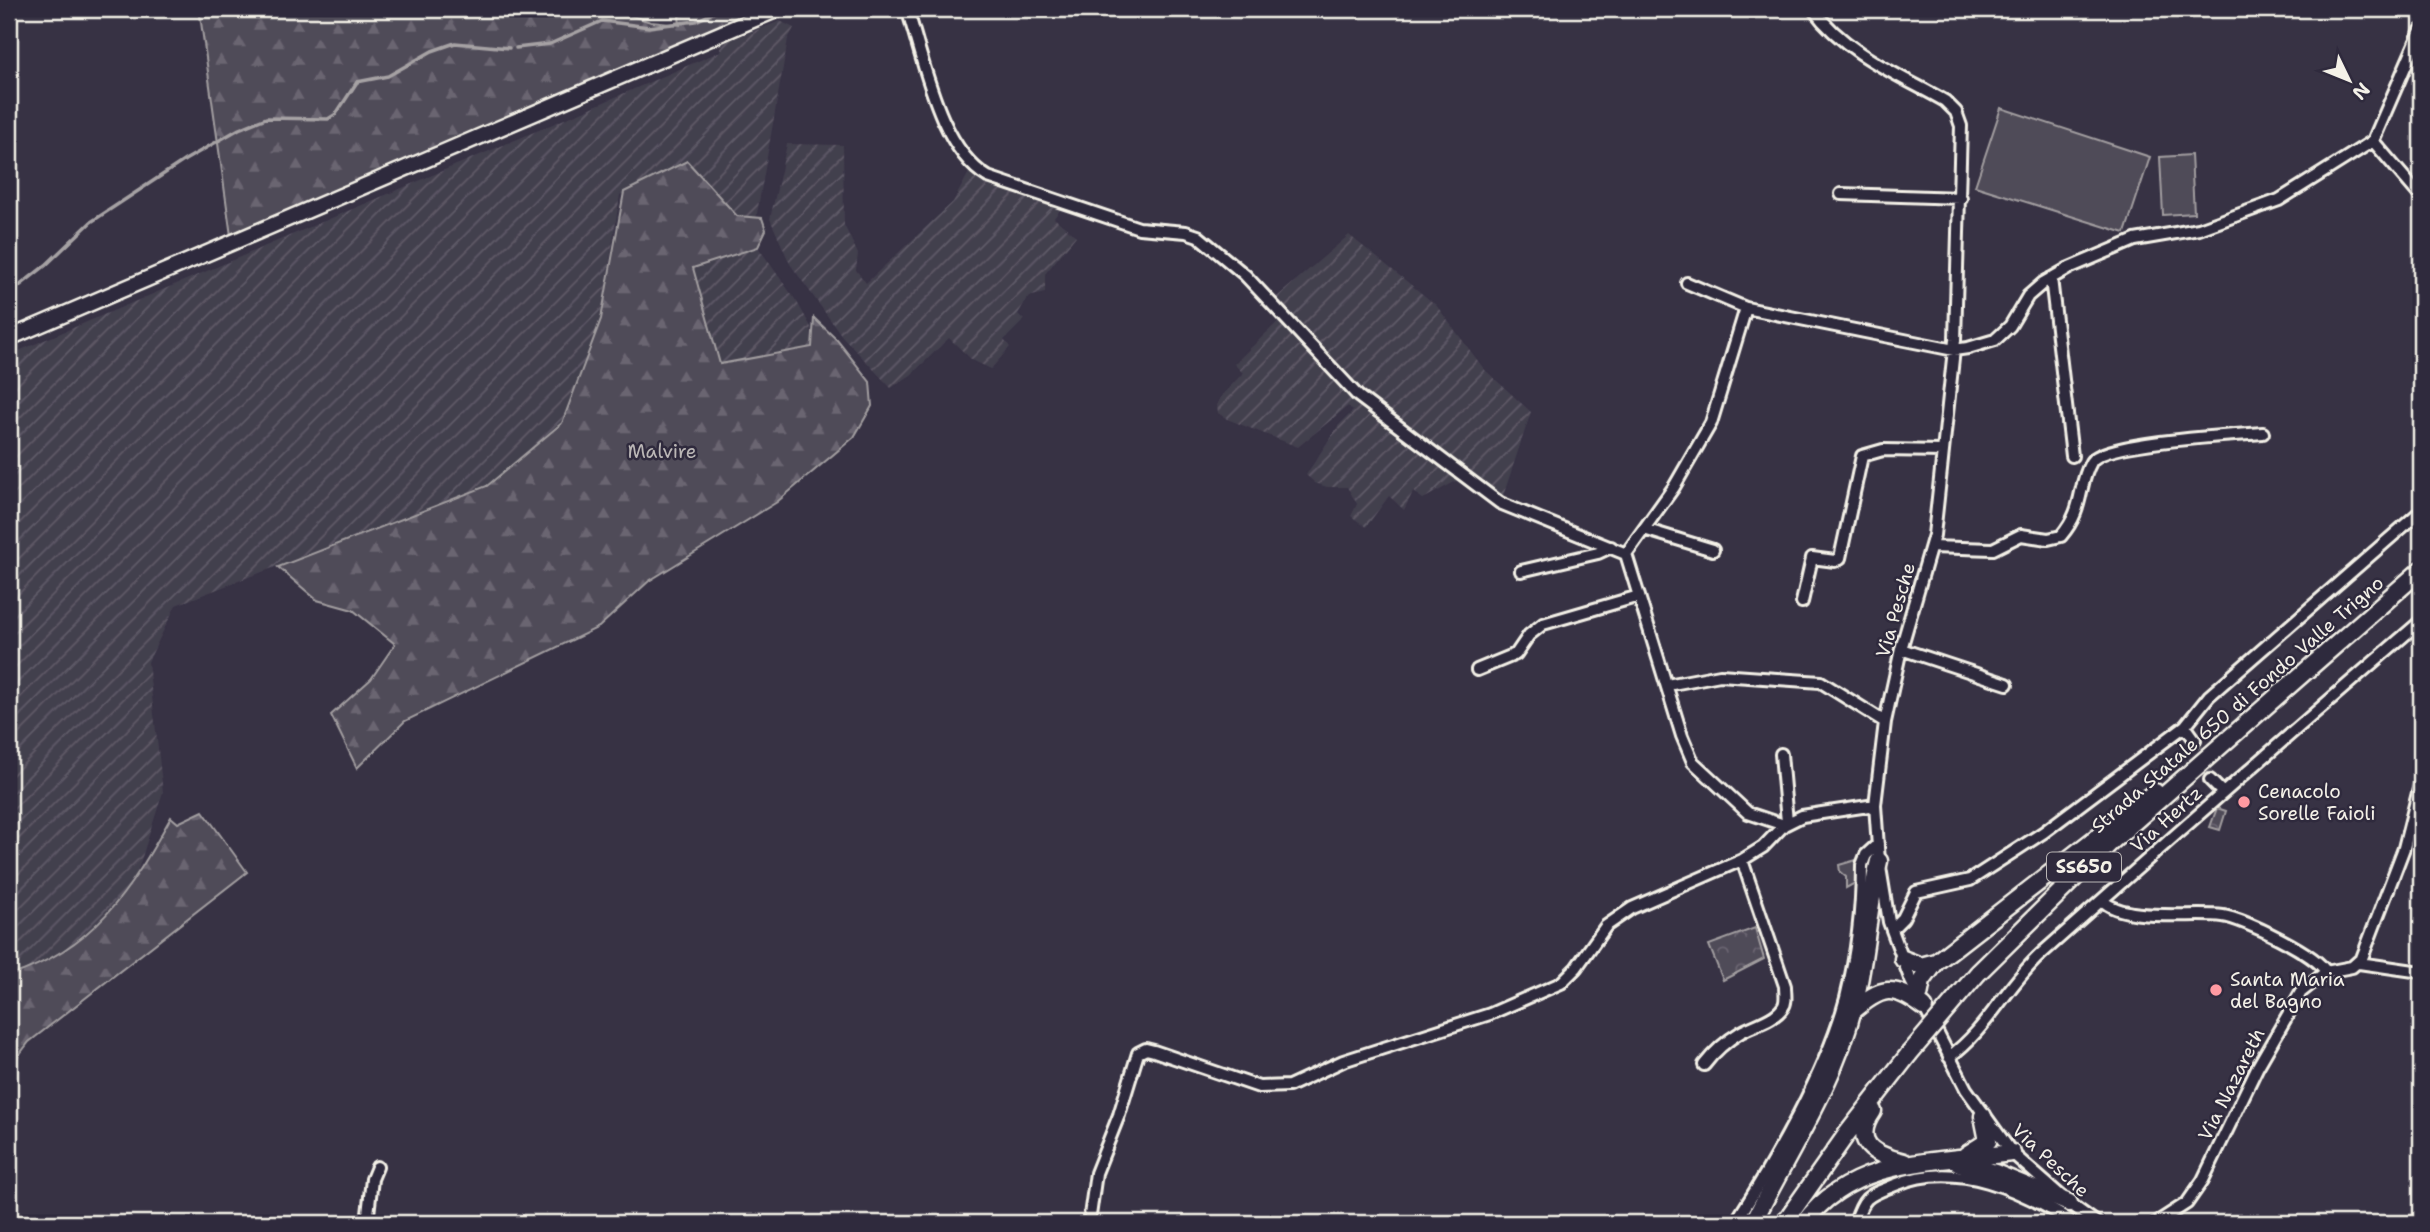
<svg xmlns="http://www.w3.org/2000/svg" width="2430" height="1232" font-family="'Shantell Sans',sans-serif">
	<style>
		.industrial { fill: url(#industrial-furrows) }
		.forest { fill: url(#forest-firs); stroke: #a29ea0; stroke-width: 2 }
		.park { fill: url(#park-crowns); stroke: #a29ea0; stroke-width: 2 }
		.garden { fill: #504b59; stroke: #a29ea0; stroke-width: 2 }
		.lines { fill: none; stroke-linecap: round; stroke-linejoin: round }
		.stream { stroke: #a6a2a4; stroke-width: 3.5 }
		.minor-tunnel { stroke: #534f5d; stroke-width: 10; stroke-dasharray: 10 5; stroke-linecap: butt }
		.minor-casing { stroke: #f4f1e8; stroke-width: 16 }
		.major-casing { stroke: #f4f1e8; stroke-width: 19 }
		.highway-casing { stroke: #f4f1e8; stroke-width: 21 }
		.minor { stroke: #2f2a3d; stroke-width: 10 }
		.major { stroke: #2f2a3d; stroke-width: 14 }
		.highway { stroke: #2f2a3d; stroke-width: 16 }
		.highway-bridge-casing { stroke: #f4f1e8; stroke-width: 21; stroke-linecap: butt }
		.highway-bridge { stroke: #2f2a3d; stroke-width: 16 }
		.poi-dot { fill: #ff9aa2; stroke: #2f2a3d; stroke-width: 2.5 }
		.labels { text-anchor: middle; stroke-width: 5; stroke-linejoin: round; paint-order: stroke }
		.shield { fill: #2f2a3d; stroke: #b9b5b5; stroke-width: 2 }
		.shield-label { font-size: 18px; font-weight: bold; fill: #f4f1e8 }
		.park-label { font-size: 19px; fill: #bbb7b6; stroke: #2f2a3d }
		.street-label { font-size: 19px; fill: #f4f1e8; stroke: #2f2a3d }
		.poi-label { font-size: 19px; fill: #f4f1e8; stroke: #2f2a3d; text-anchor: start }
	</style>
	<defs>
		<pattern id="industrial-furrows" width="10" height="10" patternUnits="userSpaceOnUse" patternTransform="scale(1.75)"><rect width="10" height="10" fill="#433f4e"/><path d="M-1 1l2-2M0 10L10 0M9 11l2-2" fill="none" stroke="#5f5b68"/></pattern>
		<pattern id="forest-firs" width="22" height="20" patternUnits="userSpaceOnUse" patternTransform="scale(1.75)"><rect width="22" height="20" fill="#504b59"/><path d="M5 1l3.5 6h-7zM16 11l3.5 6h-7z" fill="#6a6571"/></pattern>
		<pattern id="park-crowns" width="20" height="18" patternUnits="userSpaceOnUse" patternTransform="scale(1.75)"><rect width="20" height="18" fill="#504b59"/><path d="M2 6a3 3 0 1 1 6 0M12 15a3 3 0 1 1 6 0" fill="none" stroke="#6a6571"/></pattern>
	</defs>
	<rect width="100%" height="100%" fill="#373244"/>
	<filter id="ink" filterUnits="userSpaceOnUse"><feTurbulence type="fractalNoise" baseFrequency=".0143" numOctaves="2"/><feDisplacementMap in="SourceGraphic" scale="14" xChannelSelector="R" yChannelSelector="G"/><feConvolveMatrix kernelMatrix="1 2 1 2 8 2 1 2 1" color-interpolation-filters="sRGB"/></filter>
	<g filter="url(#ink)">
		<!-- industrial -->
		<path class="industrial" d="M780,21L794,28L788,39L756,219L737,216L686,161L620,195L601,319L562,423L497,482L176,605L148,662L163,792L133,885L91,933L37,966L9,976V355L588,109L721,51L720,44Z
			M787,144L843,145L844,225L858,254L856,270L866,283L953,202L972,167L1066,202L1054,218L1076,236L1045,274V293L1028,297L1018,314L1024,320L1004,340L1010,347L991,369L972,360L949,338L911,375L891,388L842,336L790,264L770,219Z
			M1349,235L1436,305L1484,369L1531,412L1502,499L1460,479L1423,499L1413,492L1404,510L1389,496L1366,527L1351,516L1357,504L1347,487H1327L1315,483L1306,475L1338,426L1353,411L1348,406L1298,447L1227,419L1218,413L1217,405L1222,395L1243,373L1234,364L1284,316L1271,302Z
			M758,247L797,302L811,327L812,347L720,365L693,268Z"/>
		<!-- forest -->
		<path class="forest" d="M236,9H609L651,22L680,25L679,16L699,9H774L232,243L200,15Z
			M687,161L737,216L762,218L766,230L758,247L693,268L720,364L812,347L814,318L837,340L870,382L872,406L854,437L777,502L649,581L599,627L405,721L357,768L331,715L371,679L395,644L353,610L317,600L278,567L487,486L562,423L601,319L624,192Z
			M203,811L247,872L29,1042L9,1068V976C95,948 129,892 171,817L178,823Z"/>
		<!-- park -->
		<path class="park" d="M2217,808L2226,811L2220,830L2210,827Z
			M1755,928L1764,959L1723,980L1709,945Z"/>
		<!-- garden -->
		<path class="garden" d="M2001,108L2150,157L2125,233L1975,186Z
			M2191,155L2194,213L2163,215L2160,157Z
			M1856,860L1857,882L1846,888V877L1840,872L1839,865Z"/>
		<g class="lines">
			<!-- stream -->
			<path class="stream" d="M516,48L550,44L602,21L649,27L696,21L721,9
				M9,294L46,265L91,222L185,160L239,129L266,118L328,119L336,114L357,82L388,76L432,51L455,43L509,48"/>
			<!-- minor-tunnel -->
			<path class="minor-tunnel" d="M2195,740L2210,780"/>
			<defs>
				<path id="minor" d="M907,9C924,60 939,148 988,177L1139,228L1186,232L1198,236L1245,275L1358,396L1500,503L1626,554L1682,736L1693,762L1748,813L1784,825L1802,816L1875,805
					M1813,9C1845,53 1899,75 1945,101L1956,112L1961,126L1955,340L1934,535L1901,649L1885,722L1875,805L1879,861L1889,922L1911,981L1966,1089L2012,1153L2069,1203L2097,1223
					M2373,141L2421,30
					M1841,194L1961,198
					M2051,278L2072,456
					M1687,283L1746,308L1954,350L1968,348L1995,340L2010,326L2028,296L2043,283L2069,268L2135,240L2199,229L2279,200L2373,141L2421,197
					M1644,529L1713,550
					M1931,547L1993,549L2021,535L2048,539L2061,536C2085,508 2077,487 2091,462C2102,442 2236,435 2263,433
					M1626,554L1674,487L1711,423L1746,308
					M1521,571L1598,553L1611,547
					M1802,602L1812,558L1835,561L1840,558L1862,456L1883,450L1943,451
					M1901,649L2007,684
					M1477,670L1516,654L1529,635L1543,624L1639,596
					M1667,685L1720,675L1821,682L1885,722
					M2185,726L2195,740
					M1781,754L1787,822
					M2210,780L2222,792
					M2102,900C2124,923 2194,912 2223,916C2244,919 2317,954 2326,972
					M1892,929L1903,918L1916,892L1970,880L2044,832L2185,726L2209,696L2421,511
					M2359,963L2421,972
					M1949,1057C1987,1030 2007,985 2041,954C2167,842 2293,731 2421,621
					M1704,1065C1714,1052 1726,1041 1741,1032C1753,1025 1775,1020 1783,1007C1787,1002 1785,993 1785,986L1742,860
					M367,1223L372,1179L377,1167
					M1089,1223L1096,1173L1119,1115L1138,1053L1146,1049L1154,1051L1259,1087L1289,1086L1343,1061L1490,1014L1561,983L1576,968L1606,926L1632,908L1742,860L1763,847L1784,825
					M1735,1223C1775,1161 1827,1070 1846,998C1856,957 1862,908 1862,865L1866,855L1878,844
					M1855,1223C1864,1195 1868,1196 1895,1185C1957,1159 2021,1190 2074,1223
					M2156,1223L2187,1203L2203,1180L2257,1068L2301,992L2326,972L2352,967L2362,958L2404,848L2421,781"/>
				<path id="major" d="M9,338L778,9"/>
				<path id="highway" d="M1903,959L1921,966L1936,962
					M1978,973L2111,842L2421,570
					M1919,996L1922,981L1936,962L2155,792
					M1853,1011C1882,986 1893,984 1924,1007
					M1873,1111C1851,1143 1874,1155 1904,1162
					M1966,1155L1988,1141L1983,1116
					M1959,1163L1995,1173L2069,1203
					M1753,1223C1787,1154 1834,1085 1853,1009C1866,961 1867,910 1879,861
					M1784,1223L1846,1135L1909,1054
					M1804,1223C1852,1157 1939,1162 2012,1153"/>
			</defs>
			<!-- minor casing -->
			<use href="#minor" class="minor-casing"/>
			<!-- major casing -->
			<use href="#major" class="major-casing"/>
			<!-- highway casing -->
			<use href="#highway" class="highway-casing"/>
			<!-- minor -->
			<use href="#minor" class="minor"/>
			<!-- major -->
			<use href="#major" class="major"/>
			<!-- highway -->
			<use href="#highway" class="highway"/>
			<defs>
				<path id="highway-bridge" d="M1909,1054L1978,973"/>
			</defs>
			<!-- highway-bridge casing -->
			<use href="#highway-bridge" class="highway-bridge-casing"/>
			<!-- highway-bridge -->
			<use href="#highway-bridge" class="highway-bridge"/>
		</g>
	</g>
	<!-- markers -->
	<g class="poi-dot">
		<circle cx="2244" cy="802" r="7"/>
		<circle cx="2216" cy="990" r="7"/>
	</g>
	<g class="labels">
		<!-- shield labels -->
		<rect class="shield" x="2047" y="852.5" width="74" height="29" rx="5"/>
		<g class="shield-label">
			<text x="2084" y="873">SS650</text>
		</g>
		<!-- park labels -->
		<g class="park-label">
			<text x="662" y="458">Malvire</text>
		</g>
		<!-- street labels -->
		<g class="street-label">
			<text transform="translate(1895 610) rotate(-74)" y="7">Via Pesche</text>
			<text transform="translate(2237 704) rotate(-41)" y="7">Strada Statale 650 di Fondo Valle Trigno</text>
			<text transform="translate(2166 819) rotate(-42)" y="7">Via Hertz</text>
			<text transform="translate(2231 1084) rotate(-63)" y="7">Via Nazareth</text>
			<text transform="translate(2051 1160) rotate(43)" y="7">Via Pesche</text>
		</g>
		<!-- poi labels -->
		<g class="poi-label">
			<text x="2258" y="798">Cenacolo<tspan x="2258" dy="22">Sorelle Faioli</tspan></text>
			<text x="2230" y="986">Santa Maria<tspan x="2230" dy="22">del Bagno</tspan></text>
		</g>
	</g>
	<!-- margin -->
	<rect width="2430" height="1232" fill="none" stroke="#2f2a3d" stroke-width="35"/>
	<rect x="18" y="18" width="2395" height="1197" fill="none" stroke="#f4f1e8" stroke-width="2.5" filter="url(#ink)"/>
	<!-- north arrow -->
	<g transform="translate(2349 80) rotate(133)" stroke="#2f2a3d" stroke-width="5" paint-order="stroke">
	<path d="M0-5L12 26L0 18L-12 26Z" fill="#f4f1e8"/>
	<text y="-10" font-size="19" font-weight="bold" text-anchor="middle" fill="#f4f1e8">N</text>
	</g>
</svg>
